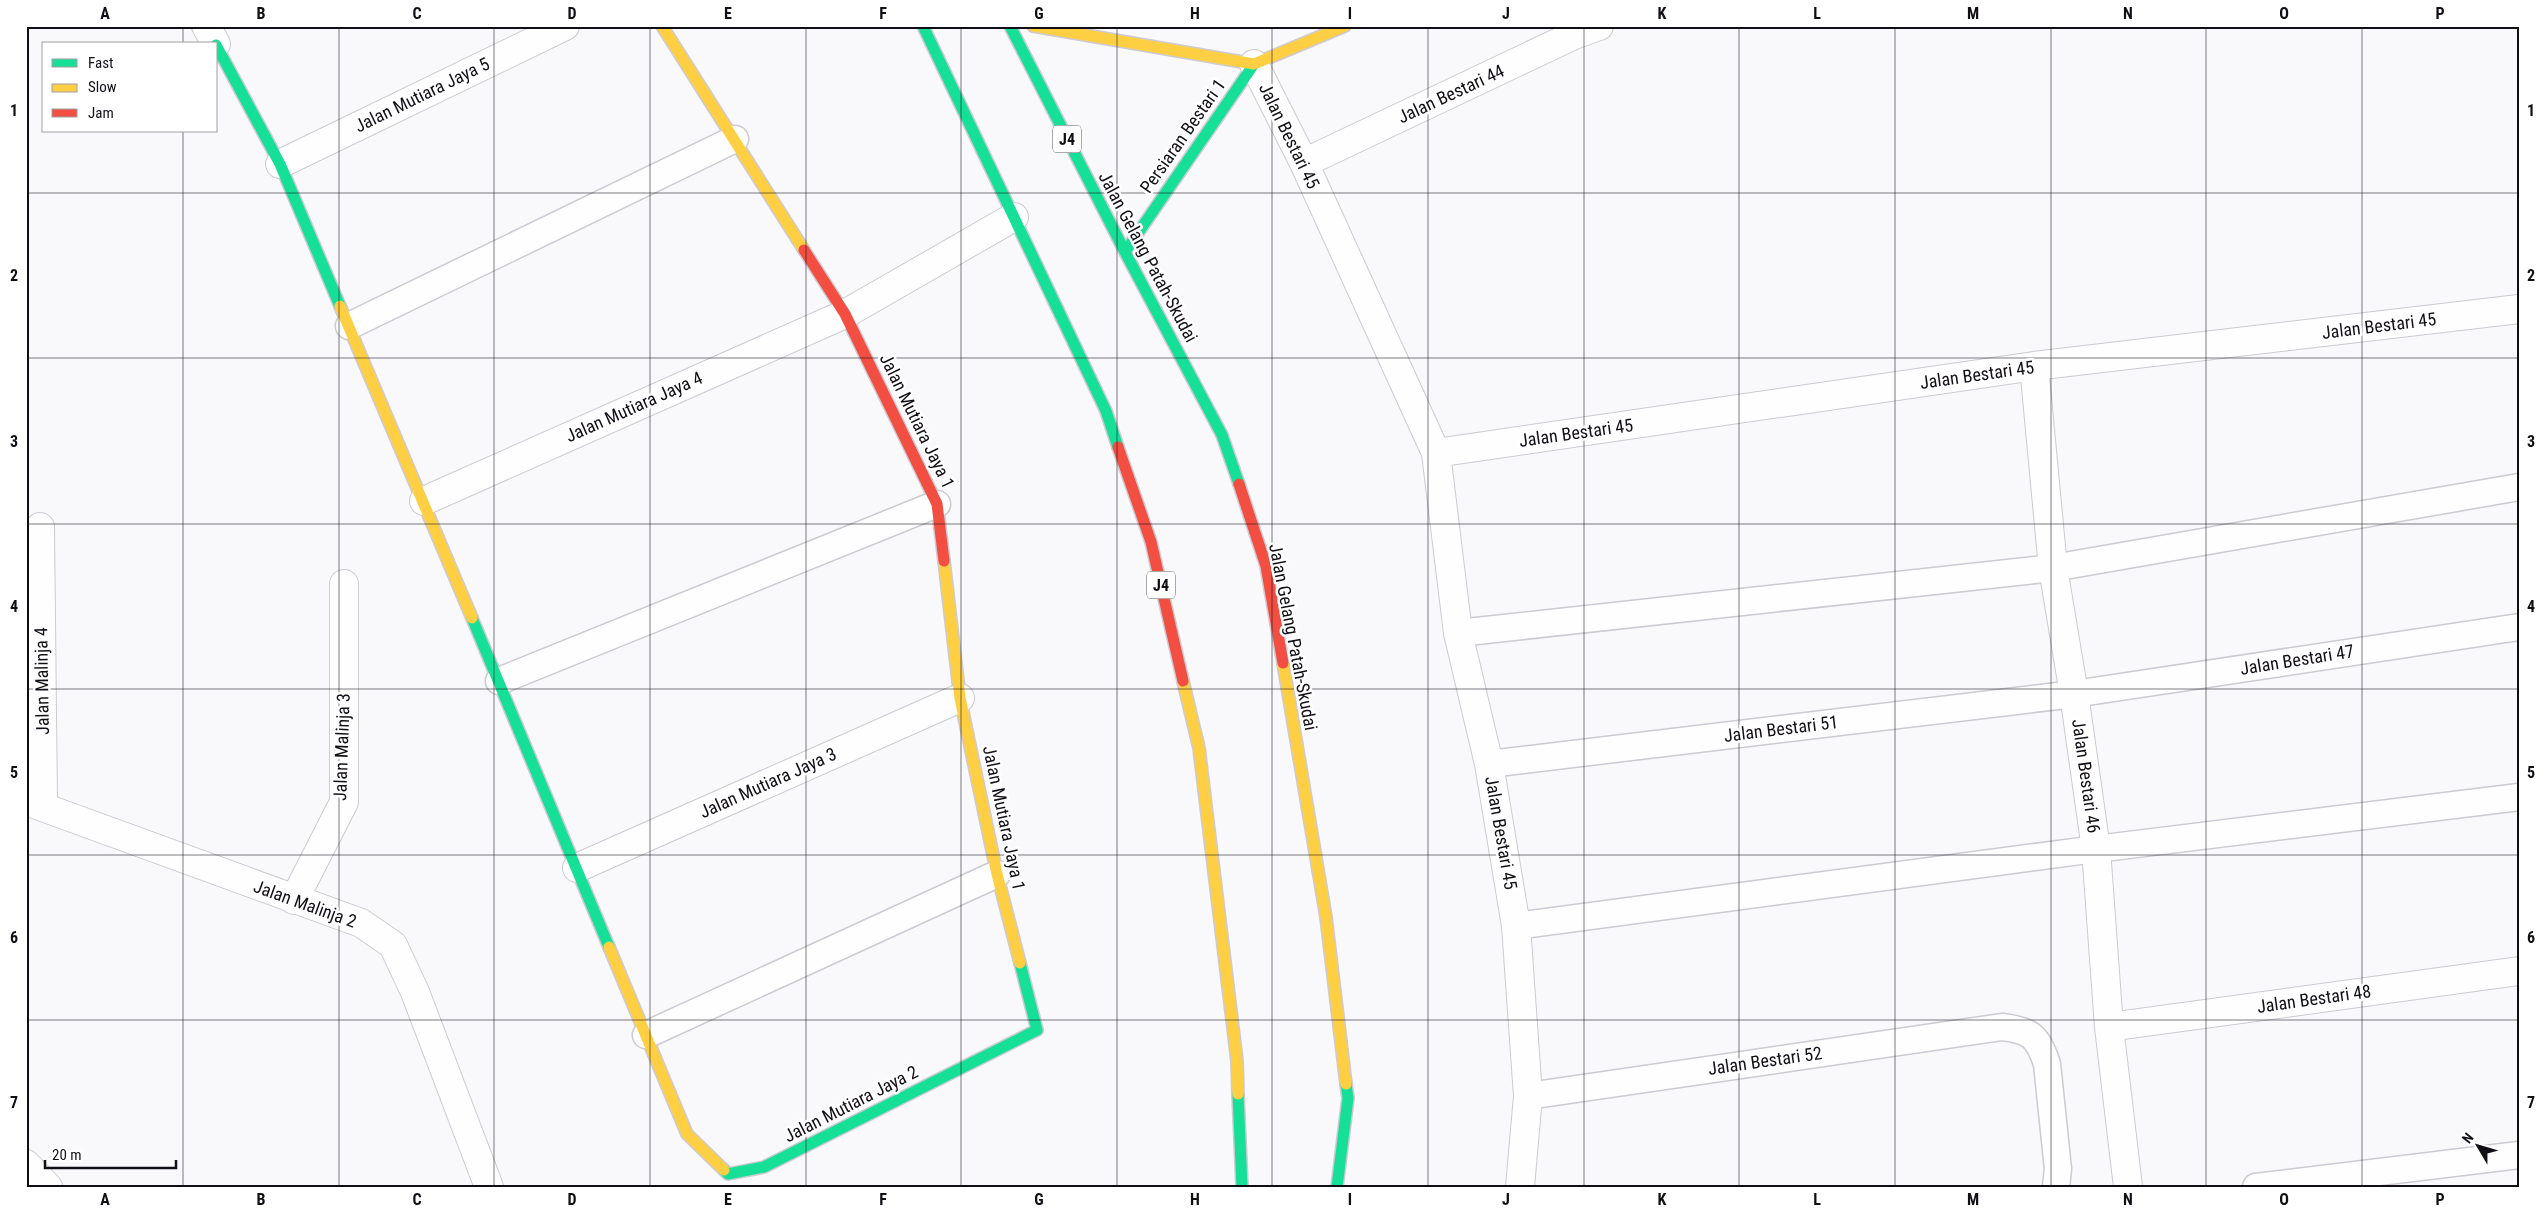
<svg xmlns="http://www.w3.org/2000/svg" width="2545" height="1213" font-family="'Roboto Condensed',sans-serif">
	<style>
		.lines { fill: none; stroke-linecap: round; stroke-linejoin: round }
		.lane-casing { stroke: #cdcad1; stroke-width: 29 }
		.street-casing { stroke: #cdcad1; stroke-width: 30 }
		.fast-casing { stroke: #cdcad1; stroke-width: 14 }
		.slow-casing { stroke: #cdcad1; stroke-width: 14 }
		.jam-casing { stroke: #cdcad1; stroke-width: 14 }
		.lane { stroke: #fefefe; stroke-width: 26 }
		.street { stroke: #fefefe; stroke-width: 28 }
		.fast { stroke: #16e098; stroke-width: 11 }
		.slow { stroke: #ffcf43; stroke-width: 11 }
		.jam { stroke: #f24e42; stroke-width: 11 }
		.grid { fill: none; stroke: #120e16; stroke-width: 1; stroke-opacity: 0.55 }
		.labels { text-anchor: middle; stroke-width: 5; stroke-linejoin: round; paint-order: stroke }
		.shield { fill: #fff; stroke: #59565c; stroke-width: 1 }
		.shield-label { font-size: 16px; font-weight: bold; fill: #120e16 }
		.street-label { font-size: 18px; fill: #120e16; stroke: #fff }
		.neatline { fill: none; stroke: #120e16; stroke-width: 2 }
		.grid-label { font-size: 16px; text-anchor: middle; font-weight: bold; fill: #120e16 }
	</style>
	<rect width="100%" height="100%" fill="#f9f8fb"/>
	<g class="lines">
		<defs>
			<path id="lane" d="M349,326L735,139
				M1458,633L2053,568L2519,487
				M499,681L937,504
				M1489,764L2074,694L2519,627
				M1516,926L2096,849L2519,797
				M646,1035L997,874
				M1528,1096L2002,1027C2030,1030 2038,1036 2047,1064L2058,1169L2056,1187
				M2256,1187L2519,1155"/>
			<path id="street" d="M206,26L216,44
				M1254,64L1304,163L1436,453L1458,633L1489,764L1516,926L1528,1096L1520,1187
				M1304,163L1574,35L1599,26
				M280,164L565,26
				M2034,366L2053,568L2074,694L2096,849L2109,1027L2128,1187
				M1436,453L2034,366L2519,309
				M424,501L845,314L1014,217
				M40,527L43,805
				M26,801L361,923L393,945L415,992L489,1187
				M577,868L960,698
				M294,900L344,802V584
				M2109,1027L2519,971
				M26,1164L48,1187"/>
			<path id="fast" d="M923,26L1106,411L1118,447
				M1010,26L1125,252L1222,435L1239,484
				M216,45L280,164L340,306
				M1125,252L1254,64
				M472,618L609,947
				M1238,1094L1242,1187
				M724,1170L728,1174L764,1167L1037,1030L1020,963
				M1337,1187L1348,1098L1346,1084"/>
			<path id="slow" d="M662,26L804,250
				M1033,26L1254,64L1345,26
				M340,306L472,618
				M944,561L960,698L997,874L1020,963
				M1283,663L1326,917L1346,1084
				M1183,681L1199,748L1237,1061L1238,1094
				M609,947L687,1134L724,1170"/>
			<path id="jam" d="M804,250L845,314L937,504L944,561
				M1118,447L1151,542L1183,681
				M1239,484L1266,566L1283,663"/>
		</defs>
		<!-- lane casing -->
		<use href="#lane" class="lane-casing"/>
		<!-- street casing -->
		<use href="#street" class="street-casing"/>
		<!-- fast casing -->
		<use href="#fast" class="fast-casing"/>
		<!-- slow casing -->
		<use href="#slow" class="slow-casing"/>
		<!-- jam casing -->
		<use href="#jam" class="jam-casing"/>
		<!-- lane -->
		<use href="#lane" class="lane"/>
		<!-- street -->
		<use href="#street" class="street"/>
		<!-- fast -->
		<use href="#fast" class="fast"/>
		<!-- slow -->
		<use href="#slow" class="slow"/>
		<!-- jam -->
		<use href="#jam" class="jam"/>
	</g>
	<!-- grid -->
	<path class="grid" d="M183,26V44M339,26V1187M494,26V1187M650,26V1187M806,26V1187M961,26V1187M1117,26V1187M1272,26V1187M1428,26V1187M1584,26V1187M1739,26V1187M1895,26V1187M2051,26V1187M2206,26V1187M2362,26V1187M183,131V1187M26,193H2519M26,358H2519M26,524H2519M26,689H2519M26,855H2519M26,1020H2519"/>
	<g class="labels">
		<!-- shield labels -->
		<g class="shield">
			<rect x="1053" y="125.5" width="28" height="27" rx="4"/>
			<rect x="1147" y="571.5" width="28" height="27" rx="4"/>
		</g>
		<g class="shield-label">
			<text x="1067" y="145">J4</text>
			<text x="1161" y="591">J4</text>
		</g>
		<!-- street labels -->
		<g class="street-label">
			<text transform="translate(1451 94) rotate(-25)" y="6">Jalan Bestari 44</text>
			<text transform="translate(422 95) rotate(-26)" y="6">Jalan Mutiara Jaya 5</text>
			<text transform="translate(1183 136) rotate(-55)" y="6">Persiaran Bestari 1</text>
			<text transform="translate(1289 136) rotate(64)" y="6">Jalan Bestari 45</text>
			<text transform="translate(1148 257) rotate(62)" y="6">Jalan Gelang Patah-Skudai</text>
			<text transform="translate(2379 326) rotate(-7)" y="6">Jalan Bestari 45</text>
			<text transform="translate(1977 375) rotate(-8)" y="6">Jalan Bestari 45</text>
			<text transform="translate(634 407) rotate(-24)" y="6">Jalan Mutiara Jaya 4</text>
			<text transform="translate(917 421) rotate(64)" y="6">Jalan Mutiara Jaya 1</text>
			<text transform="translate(1576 433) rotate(-8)" y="6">Jalan Bestari 45</text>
			<text transform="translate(1293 637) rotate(79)" y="6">Jalan Gelang Patah-Skudai</text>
			<text transform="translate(2297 660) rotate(-9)" y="6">Jalan Bestari 47</text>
			<text transform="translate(42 681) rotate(-91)" y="6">Jalan Malinja 4</text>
			<text transform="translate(1781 729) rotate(-7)" y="6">Jalan Bestari 51</text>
			<text transform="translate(342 747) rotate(-88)" y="6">Jalan Malinja 3</text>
			<text transform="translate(2086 776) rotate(82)" y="6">Jalan Bestari 46</text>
			<text transform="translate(768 783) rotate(-24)" y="6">Jalan Mutiara Jaya 3</text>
			<text transform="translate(1004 818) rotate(78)" y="6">Jalan Mutiara Jaya 1</text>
			<text transform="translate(1501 833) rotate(80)" y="6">Jalan Bestari 45</text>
			<text transform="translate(305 904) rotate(20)" y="6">Jalan Malinja 2</text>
			<text transform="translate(2314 999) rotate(-8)" y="6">Jalan Bestari 48</text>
			<text transform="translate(1765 1061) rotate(-8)" y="6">Jalan Bestari 52</text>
			<text transform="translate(851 1104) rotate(-27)" y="6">Jalan Mutiara Jaya 2</text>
		</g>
	</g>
	<!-- border -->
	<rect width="2545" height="1213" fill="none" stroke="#ffffff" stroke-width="55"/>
	<!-- legend -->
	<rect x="42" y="42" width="175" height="90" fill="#ffffff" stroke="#a09fa2"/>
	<rect x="52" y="59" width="25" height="8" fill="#16e098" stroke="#a09fa2"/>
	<text x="88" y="68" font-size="15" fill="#120e16">Fast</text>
	<rect x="52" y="84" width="25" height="8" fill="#ffcf43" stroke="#a09fa2"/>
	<text x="88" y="92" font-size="15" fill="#120e16">Slow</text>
	<rect x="52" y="109" width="25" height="8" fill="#f24e42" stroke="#a09fa2"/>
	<text x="88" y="118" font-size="15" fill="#120e16">Jam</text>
	<!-- north arrow -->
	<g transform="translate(2478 1146) rotate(308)" stroke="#ffffff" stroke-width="4" paint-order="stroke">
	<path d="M0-4L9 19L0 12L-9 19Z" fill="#120e16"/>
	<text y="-8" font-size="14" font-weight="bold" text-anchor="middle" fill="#120e16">N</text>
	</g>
	<!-- scale -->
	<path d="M45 1160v8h131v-8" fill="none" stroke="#120e16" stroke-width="2.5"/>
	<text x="52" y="1160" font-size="15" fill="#120e16" stroke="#ffffff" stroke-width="4" paint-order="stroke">20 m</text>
	<rect x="28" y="28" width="2490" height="1158" class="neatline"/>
	<g class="grid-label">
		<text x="105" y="19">A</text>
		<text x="261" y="19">B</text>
		<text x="417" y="19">C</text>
		<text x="572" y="19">D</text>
		<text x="728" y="19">E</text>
		<text x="883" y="19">F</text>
		<text x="1039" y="19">G</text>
		<text x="1195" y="19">H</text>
		<text x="1350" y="19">I</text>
		<text x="1506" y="19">J</text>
		<text x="1662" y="19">K</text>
		<text x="1817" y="19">L</text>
		<text x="1973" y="19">M</text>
		<text x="2128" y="19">N</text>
		<text x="2284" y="19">O</text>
		<text x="2440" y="19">P</text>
		<text x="14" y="116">1</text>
		<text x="2531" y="116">1</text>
		<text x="14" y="281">2</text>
		<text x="2531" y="281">2</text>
		<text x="14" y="447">3</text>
		<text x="2531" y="447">3</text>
		<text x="14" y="612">4</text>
		<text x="2531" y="612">4</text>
		<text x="14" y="778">5</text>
		<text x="2531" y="778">5</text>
		<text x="14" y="943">6</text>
		<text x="2531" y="943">6</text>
		<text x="14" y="1108">7</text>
		<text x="2531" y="1108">7</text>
		<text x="105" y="1205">A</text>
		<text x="261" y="1205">B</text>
		<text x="417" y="1205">C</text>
		<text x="572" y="1205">D</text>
		<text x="728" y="1205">E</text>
		<text x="883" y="1205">F</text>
		<text x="1039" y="1205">G</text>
		<text x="1195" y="1205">H</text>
		<text x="1350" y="1205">I</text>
		<text x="1506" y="1205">J</text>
		<text x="1662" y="1205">K</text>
		<text x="1817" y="1205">L</text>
		<text x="1973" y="1205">M</text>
		<text x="2128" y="1205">N</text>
		<text x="2284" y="1205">O</text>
		<text x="2440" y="1205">P</text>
	</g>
</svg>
